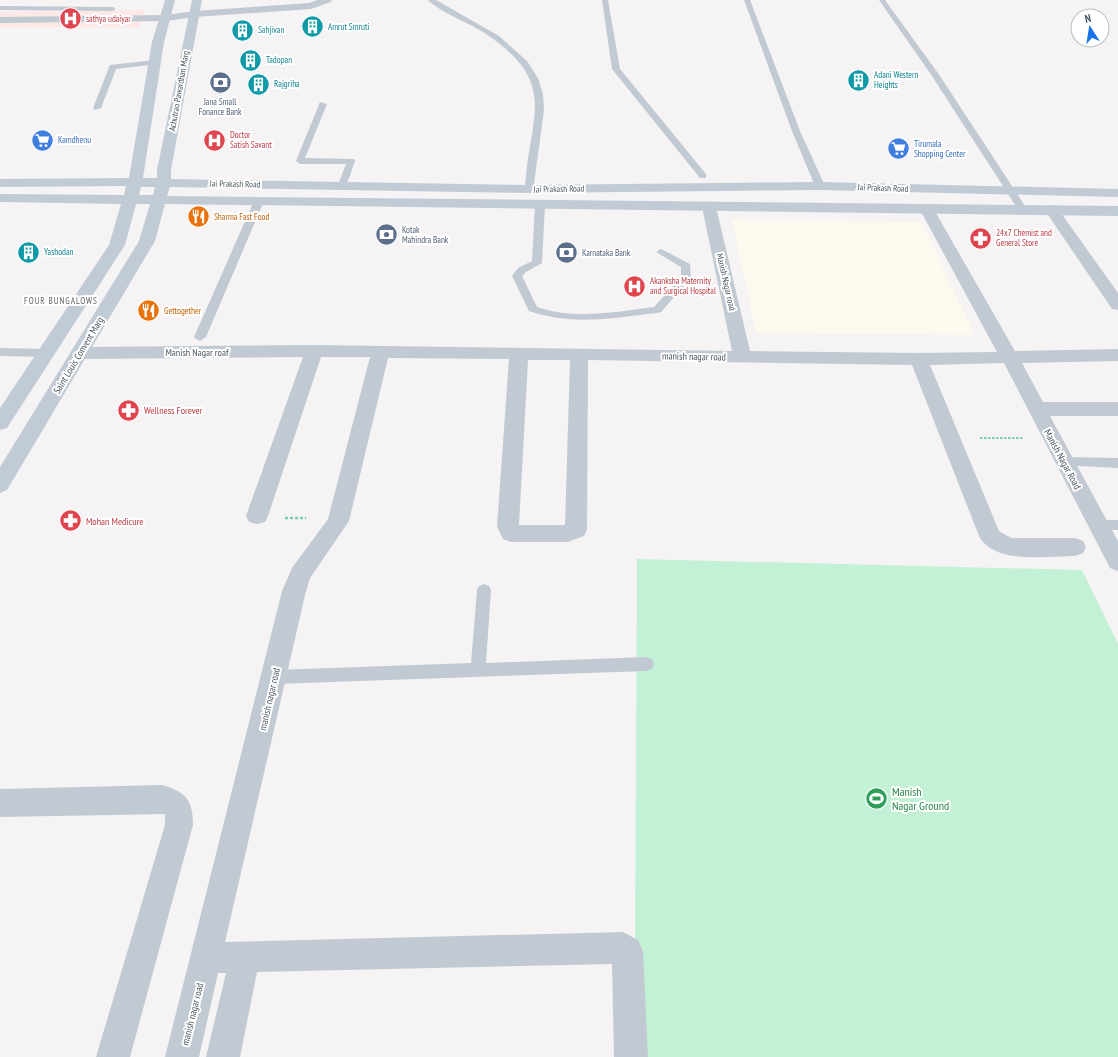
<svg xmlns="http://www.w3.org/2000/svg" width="1118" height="1057" font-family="'PT Sans Narrow',sans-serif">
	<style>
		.commercial { fill: #fdf9ef }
		.medical { fill: #fce8e6 }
		.green { fill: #c3f1d5 }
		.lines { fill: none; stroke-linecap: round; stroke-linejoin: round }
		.path-far1 { stroke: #7ad0a6; stroke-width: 2; stroke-dasharray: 2.5 1.5; stroke-linecap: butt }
		.path { stroke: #7ad0a6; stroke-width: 2.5; stroke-dasharray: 3 2; stroke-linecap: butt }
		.lane { fill: #c1cad2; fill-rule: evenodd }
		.street { fill: #c1cad2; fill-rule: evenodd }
		.secondary { fill: #c1cbd6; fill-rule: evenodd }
		.labels { text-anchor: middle; stroke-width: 4; stroke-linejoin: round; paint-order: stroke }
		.far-health-label { font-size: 9px; fill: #be3a42; stroke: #fff; text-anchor: start }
		.far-culture-label { font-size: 9px; fill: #0d838f; stroke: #fff; text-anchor: start }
		.far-street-label { font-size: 9px; fill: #4a5661; stroke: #fff }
		.far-service-label { font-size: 9px; fill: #4e5e75; stroke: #fff; text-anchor: start }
		.far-shop-label { font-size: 9px; fill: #366cbe; stroke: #fff; text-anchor: start }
		.far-food-label { font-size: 9px; fill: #c56008; stroke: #fff; text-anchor: start }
		.far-neighbourhood-label { font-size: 9px; letter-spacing: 1px; fill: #5f6368; stroke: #fff }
		.street-label { font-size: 10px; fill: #4a5661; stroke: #fff }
		.health-label { font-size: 10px; fill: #be3a42; stroke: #fff; text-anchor: start }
		.near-leisure-label { font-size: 12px; fill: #27864d; stroke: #fff; text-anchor: start }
	</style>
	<rect width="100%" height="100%" fill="#f5f3f3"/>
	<!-- commercial -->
	<path class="commercial" d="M732,219L921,222L975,335L756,333Z"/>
	<!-- medical -->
	<path class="medical" d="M146,10L139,27H0V12Z"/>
	<!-- green -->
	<path class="green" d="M637,559L1082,570L1118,644V1057H640L635,953Z"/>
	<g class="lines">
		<!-- path-far1 -->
		<path class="path-far1" d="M980,438H1023"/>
		<!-- path -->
		<path class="path" d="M285,518H306"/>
		<!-- lane -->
		<path class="lane" d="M428,0H436L499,36L527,61L538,78L543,94L544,110L533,191H527L525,189C529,114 561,83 483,32C467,22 440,12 428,0Z
			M602,0H608L620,69L706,174V178H700L612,69Z
			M744,0H750L800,131L825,186L823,188L820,189L815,186L792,131Z
			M879,0H885L940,76L1027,209L1025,211H1019L932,76Z
			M0,6L113,7L116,9L113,11L0,10Z
			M155,60H158V64L116,69L101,108L94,110L93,108L110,65Z
			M320,102L327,104L305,158L354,159L355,161L345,189H339L337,187L346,164H300L296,161Z
			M259,198L264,201L206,337L200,341L196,339L194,337L254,201Z
			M540,202L545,205L542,263L526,272L522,276L537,307C575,320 615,312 654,307L681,277V267L656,252L661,249L690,264L691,278L661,312L657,313C613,318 572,326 529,311L512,276L518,268L532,261L535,205Z
			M0,348L46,349L52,353L46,357L0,356Z
			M1064,457L1118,458V468L1059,465L1057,462L1059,459Z
			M1098,520H1118V530L1093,529L1091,525L1093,521Z
			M484,584L489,586L491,590L486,663L646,657L652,659L654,664L652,669L646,671L274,684L268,682L266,677L268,672L274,670L471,663L477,590L479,586Z"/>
		<!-- street -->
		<path class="street" d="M317,0H332L331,2L311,9L195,17L166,21L0,23V17L166,15L195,11L309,3Z
			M709,203L714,204L716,207L750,351L919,353L997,352L919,208L921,205H931L933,208L1015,351L1118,349V361L1022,363L1043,402H1118V416H1050L1118,541V571L1110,568L1004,363L930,365L999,531L1011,538H1075L1083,541L1086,547L1083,553L1075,556C1047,556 994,565 979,536L912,365L588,360L587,530L584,536L568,542H511L503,539L497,527L509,359L388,358L349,521L310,578L306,591L225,942L623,932L638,940L643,951L648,1057H614L612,964L257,972L240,1057H206L226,973H218L199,1057H165L282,591L292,568L328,519L370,357H321L268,516L265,522L257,524L249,522L246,516L303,357L80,359L74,357L71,353L74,349L80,347L314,345L732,351L702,207L704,204ZM528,360H570L565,525H519Z
			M1051,205L1056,206L1118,293V310L1112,309L1044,209L1046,206Z
			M162,785C186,792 193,800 193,825L130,1057H96L165,825V814L0,817V789Z"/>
		<!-- secondary -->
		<path class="secondary" d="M165,0H175L164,42L143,178H157V170L192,0H202L171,170V179L530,185L820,182L1118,189V197L820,190L530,193L170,187L167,196L1118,206V216L165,204L155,241L7,490L0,493V467L139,241L150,204H136L125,245L7,428L0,430V408L109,245L121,204L3,202H0V194L124,195L126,186L0,187V179L129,178L152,42ZM141,187H155L153,195H139Z"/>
	</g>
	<!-- icons -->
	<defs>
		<symbol id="hospital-disc" viewBox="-11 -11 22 22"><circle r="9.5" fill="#e0444e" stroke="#fff"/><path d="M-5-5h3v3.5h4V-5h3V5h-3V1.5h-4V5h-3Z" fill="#fff"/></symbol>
		<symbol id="building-disc" viewBox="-11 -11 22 22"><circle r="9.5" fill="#0f9aa8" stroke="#fff"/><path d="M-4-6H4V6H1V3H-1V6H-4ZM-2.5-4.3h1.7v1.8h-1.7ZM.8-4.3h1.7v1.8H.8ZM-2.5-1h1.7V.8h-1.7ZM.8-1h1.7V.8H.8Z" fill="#fff"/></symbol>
		<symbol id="bank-disc" viewBox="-11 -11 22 22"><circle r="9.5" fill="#5c6f8a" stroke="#fff"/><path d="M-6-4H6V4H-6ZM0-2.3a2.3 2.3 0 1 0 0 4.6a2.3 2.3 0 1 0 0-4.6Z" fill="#fff"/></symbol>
		<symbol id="supermarket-disc" viewBox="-11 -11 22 22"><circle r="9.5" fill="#3f7fe0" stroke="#fff"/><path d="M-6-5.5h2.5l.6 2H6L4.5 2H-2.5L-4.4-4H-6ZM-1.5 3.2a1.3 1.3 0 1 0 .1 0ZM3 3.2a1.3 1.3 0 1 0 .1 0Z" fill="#fff"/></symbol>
		<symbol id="restaurant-disc" viewBox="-11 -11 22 22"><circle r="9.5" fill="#e8710a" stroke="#fff"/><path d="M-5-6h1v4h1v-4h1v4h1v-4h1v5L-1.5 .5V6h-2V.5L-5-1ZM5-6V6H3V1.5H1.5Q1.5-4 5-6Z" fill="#fff"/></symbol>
		<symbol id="pharmacy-disc" viewBox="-11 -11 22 22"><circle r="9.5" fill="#e0444e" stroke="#fff"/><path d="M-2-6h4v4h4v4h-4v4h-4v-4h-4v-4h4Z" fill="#fff"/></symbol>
		<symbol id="stadium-disc" viewBox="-11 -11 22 22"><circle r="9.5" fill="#2e9e5b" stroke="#fff"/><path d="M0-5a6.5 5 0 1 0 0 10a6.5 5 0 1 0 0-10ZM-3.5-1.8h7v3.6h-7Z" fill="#fff"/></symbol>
	</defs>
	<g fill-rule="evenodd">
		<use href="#hospital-disc" x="58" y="6" width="25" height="25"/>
		<use href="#building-disc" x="300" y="14" width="25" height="25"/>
		<use href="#building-disc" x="230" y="18" width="25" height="25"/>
		<use href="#building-disc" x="238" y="48" width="25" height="25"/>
		<use href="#building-disc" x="846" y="68" width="25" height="25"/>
		<use href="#bank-disc" x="208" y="70" width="25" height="25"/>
		<use href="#building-disc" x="246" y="72" width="25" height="25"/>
		<use href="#supermarket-disc" x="30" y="128" width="25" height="25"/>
		<use href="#hospital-disc" x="202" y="128" width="25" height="25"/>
		<use href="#supermarket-disc" x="886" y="136" width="25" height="25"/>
		<use href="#restaurant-disc" x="186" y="204" width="25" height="25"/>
		<use href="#bank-disc" x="374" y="222" width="25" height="25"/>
		<use href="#pharmacy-disc" x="968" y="226" width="25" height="25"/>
		<use href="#building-disc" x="16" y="240" width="25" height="25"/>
		<use href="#bank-disc" x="554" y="240" width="25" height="25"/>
		<use href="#hospital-disc" x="622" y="274" width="25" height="25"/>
		<use href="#restaurant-disc" x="136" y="298" width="25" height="25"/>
		<use href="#pharmacy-disc" x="116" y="398" width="25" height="25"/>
		<use href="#pharmacy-disc" x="58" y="508" width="25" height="25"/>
		<use href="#stadium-disc" x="864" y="786" width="25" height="25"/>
	</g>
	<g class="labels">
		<!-- far-health labels -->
		<g class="far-health-label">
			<text x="86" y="22">sathya udaiyar</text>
			<text x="230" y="138">Doctor<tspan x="230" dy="10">Satish Savant</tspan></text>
			<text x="996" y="236">24x7 Chemist and<tspan x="996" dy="10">General Store</tspan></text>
			<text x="650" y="284">Akanksha Maternity<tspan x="650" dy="10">and Surgical Hospital</tspan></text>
		</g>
		<!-- far-culture labels -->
		<g class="far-culture-label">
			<text x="328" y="30">Amrut Smruti</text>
			<text x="258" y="33">Sahjivan</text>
			<text x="266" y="63">Tadopan</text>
			<text x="874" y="78">Adani Western<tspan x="874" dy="10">Heights</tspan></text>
			<text x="274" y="87">Rajgriha</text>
			<text x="44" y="255">Yashodan</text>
		</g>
		<!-- far-street labels -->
		<g class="far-street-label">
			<text transform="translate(179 91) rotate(-80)" y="3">Achutrao Pawardhan Marg</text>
			<text transform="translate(235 184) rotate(1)" y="3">Jai Prakash Road</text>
			<text transform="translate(883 188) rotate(2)" y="3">Jai Prakash Road</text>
			<text transform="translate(559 189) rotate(-1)" y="3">Jai Prakash Road</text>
			<text transform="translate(726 282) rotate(77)" y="3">Manish Nagar road</text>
		</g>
		<!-- far-service labels -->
		<g class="far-service-label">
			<text x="220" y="105" text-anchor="middle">Jana Small<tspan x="220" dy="10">Fonance Bank</tspan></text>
			<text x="402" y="233">Kotak<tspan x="402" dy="10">Mahindra Bank</tspan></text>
			<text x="582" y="256">Karnataka Bank</text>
		</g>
		<!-- far-shop labels -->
		<g class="far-shop-label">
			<text x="58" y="143">Kamdhenu</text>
			<text x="914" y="147">Tirumala<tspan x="914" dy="10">Shopping Center</tspan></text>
		</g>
		<!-- far-food labels -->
		<g class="far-food-label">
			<text x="214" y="220">Sharma Fast Food</text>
			<text x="164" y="314">Gettogether</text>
		</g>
		<!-- far-neighbourhood labels -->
		<g class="far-neighbourhood-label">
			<text x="61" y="304">FOUR BUNGALOWS</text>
		</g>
		<!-- street labels -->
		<g class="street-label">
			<text x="197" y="356">Manish Nagar roaf</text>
			<text transform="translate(78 355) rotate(-59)" y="4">Saint Louis Convent Marg</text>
			<text transform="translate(694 356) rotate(1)" y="4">manish nagar road</text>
			<text transform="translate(1063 459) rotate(62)" y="4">Manish Nagar Road</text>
			<text transform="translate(269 699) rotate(-77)" y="4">manish nagar road</text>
			<text transform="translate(192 1014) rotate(-76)" y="4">manish nagar road</text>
		</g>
		<!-- health labels -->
		<g class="health-label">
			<text x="144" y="414">Wellness Forever</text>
			<text x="86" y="525">Mohan Medicure</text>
		</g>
		<!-- near-leisure labels -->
		<g class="near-leisure-label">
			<text x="892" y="796">Manish<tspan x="892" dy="14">Nagar Ground</tspan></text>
		</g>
	</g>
	<!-- north arrow -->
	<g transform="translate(1090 28) rotate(348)"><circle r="19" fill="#ffffff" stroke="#b7bbc0"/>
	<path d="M0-3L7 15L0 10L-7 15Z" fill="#1a73e8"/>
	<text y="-6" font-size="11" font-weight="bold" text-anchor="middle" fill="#4a5661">N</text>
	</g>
</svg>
